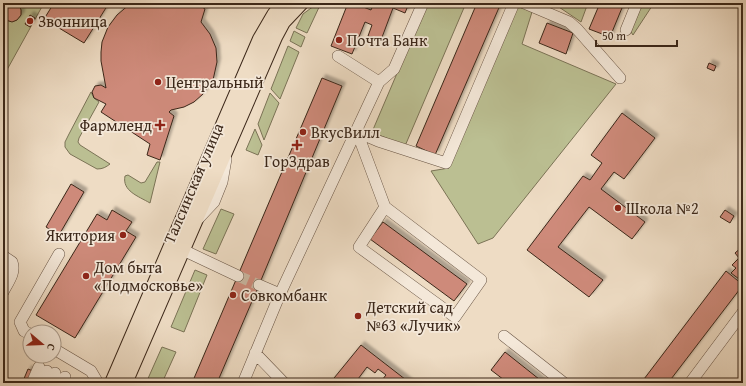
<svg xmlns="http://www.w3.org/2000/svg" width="746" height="386" font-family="'Gentium Book Plus',serif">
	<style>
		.green { fill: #bbbf92; stroke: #7b7356 }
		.building { fill: #ce8a7a; stroke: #3b2719; filter: url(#shadow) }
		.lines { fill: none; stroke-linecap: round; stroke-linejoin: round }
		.minor-tunnel { stroke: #cab8a2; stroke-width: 11; stroke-dasharray: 11 5.5; stroke-linecap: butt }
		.minor-casing { stroke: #685444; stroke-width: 12 }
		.major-casing { stroke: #3b2719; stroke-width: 16 }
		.minor { stroke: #f4e8d9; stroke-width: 11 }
		.major { stroke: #eedcc4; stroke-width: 14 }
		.poi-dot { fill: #8f2418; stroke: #f4e8d9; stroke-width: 1.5 }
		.labels { text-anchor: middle; stroke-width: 3.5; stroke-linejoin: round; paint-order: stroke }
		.poi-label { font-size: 16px; fill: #3b2719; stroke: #f4e8d9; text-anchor: start }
		.street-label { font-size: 16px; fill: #3b2719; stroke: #f4e8d9 }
	</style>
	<defs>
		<filter id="shadow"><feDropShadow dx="3.5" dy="-3.5" stdDeviation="1" flood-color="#0004"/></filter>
	</defs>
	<rect width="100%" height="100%" fill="#eedcc4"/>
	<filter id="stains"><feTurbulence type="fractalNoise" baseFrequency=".005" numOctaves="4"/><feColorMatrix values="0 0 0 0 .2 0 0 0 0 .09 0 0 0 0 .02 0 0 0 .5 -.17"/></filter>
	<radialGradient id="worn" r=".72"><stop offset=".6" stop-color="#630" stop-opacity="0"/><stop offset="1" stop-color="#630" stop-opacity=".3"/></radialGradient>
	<!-- green -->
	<path class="green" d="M16,3H44L3,77V17C15,30 29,11 16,3Z
		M318,3H321L307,33L296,28L303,14Z
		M427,3H466L405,146L372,132Z
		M553,3H588L581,22Z
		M640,3H654L633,35L629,29Z
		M517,5L532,12L522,44L616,84L493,238L478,244L431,171L449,168Z
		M294,31L305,37L301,47L290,41Z
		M288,46L299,52L280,99L271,89Z
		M91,92L94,98L99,102L79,138L78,142L80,145L110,164C106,167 103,169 97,169L70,154L65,147V142L69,134Z
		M270,93L279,103L264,140L258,124Z
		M255,129L262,145L258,155L246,150Z
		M157,162H160L150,203C138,196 122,191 125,176L128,175L141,183L145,182Z
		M221,209L234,214L216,254L203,249Z
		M195,270L207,275L184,332L171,327Z
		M162,347L176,352L162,383H146Z"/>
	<!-- building -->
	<path class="building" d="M6,3H16L19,4L21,10V15L17,20L12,22L6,20L3,17V6Z
		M54,3H109L84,43L44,19Z
		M131,3H195L198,4L205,9L201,22L210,34L216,48L217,62L213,80L203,94L194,102L184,107L171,110L169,112L174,116L160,160L147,155L150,144L101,112L106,104L94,98L92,92L95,86L101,85L106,88L101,61V52L102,42L108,27L117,15Z
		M348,3H353L371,10L374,3H409L405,13L393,8L381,40L368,36L372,25L365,22L352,54L331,46Z
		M477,3H501L435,155L416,146Z
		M600,3H624L610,37L589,29Z
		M30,15L35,18L30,27L25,24Z
		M547,23L573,33L566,54L539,43Z
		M709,63L716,66L714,71L707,68Z
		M322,78L342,86L259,285L217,383H192Z
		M622,113L655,138L624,179L614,172L601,189L645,222L632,239L589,207L558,247L603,280L589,297L527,250L583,176L590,180L602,163L591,155Z
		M71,184L84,192L59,235L46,227Z
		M112,210L132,222L126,231L136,237L75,338L36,315L97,214L107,220Z
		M725,210L734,216L730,223L720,217Z
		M383,222L467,284L454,301L370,239Z
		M743,246V282L731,273L736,268L732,265L739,258L735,253Z
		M726,271L743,285L668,383H641Z
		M361,345L410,383H385L382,380L386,375L378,369L375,373L367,367L355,383H330Z
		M505,352L544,383H508L491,370Z
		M28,369L63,383H27L23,381Z"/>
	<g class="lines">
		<!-- minor-tunnel -->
		<path class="minor-tunnel" d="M238,276L259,285"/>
		<defs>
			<path id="minor" d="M524,3L569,22L577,29L620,78
				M626,30L637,3
				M338,56L379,82
				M357,132L385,207L481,280L455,317L359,247L385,207
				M357,132L378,141L446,163L514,3
				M199,218L214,202L222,182L226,159
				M183,250L238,276
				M3,256L12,262C16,273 8,282 3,292
				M259,285L280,294
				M30,334L24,331L20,322L59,254
				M504,336L564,383
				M54,349L91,371L98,383
				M255,353L284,383
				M32,383L39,367
				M42,383L47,371
				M52,383L55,373
				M63,383L65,377
				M243,383L280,294L379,82L394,69L423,3
				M690,383L743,312"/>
			<path id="major" d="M112,383L260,39L274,15L283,3
				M125,383L275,37L283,22L301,3"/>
		</defs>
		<!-- minor casing -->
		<use href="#minor" class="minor-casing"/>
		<!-- major casing -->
		<use href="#major" class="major-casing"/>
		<!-- minor -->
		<use href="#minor" class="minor"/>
		<!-- major -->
		<use href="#major" class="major"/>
	</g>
	<!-- markers -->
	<g class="poi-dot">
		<circle cx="30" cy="21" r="4"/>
		<circle cx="339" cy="40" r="4"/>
		<circle cx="158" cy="82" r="4"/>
		<path d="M158 119h4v4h4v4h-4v4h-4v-4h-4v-4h4z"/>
		<circle cx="303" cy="132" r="4"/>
		<path d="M295 139h4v4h4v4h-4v4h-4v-4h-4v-4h4z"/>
		<circle cx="618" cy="208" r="4"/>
		<circle cx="123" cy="235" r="4"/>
		<circle cx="86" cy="276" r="4"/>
		<circle cx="233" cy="295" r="4"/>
		<circle cx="358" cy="316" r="4"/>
	</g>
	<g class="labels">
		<!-- poi labels -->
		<g class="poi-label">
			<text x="38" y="27">Звонница</text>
			<text x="347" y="46">Почта Банк</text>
			<text x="166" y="88">Центральный</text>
			<text x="152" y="131" text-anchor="end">Фармленд</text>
			<text x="311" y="138">ВкусВилл</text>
			<text x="297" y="167" text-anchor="middle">ГорЗдрав</text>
			<text x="626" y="214">Школа №2</text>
			<text x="115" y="241" text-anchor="end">Якитория</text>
			<text x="94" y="273">Дом быта<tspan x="94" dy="18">«Подмосковье»</tspan></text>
			<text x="241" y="301">Совкомбанк</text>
			<text x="366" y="313">Детский сад<tspan x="366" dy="18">№63 «Лучик»</tspan></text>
		</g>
		<!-- street labels -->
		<g class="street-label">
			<text transform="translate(193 183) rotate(-67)" y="6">Талсинская улица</text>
		</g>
	</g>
	<!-- margin -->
	<rect width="746" height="386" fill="none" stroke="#eedcc4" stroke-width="16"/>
	<rect x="4" y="4" width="738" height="378" fill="none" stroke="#3b2719" stroke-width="2"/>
	<rect x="8" y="8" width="730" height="370" fill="none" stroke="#3b2719"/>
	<!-- north arrow -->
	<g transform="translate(42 344) rotate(109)"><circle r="19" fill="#f4e8d9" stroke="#aa9b8c"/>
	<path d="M0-3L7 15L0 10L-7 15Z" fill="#8f2418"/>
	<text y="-6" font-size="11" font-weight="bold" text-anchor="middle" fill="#3b2719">С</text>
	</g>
	<!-- scale -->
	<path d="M596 40v6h81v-6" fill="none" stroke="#3b2719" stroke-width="2"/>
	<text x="602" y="40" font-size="12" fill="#3b2719" stroke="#f4e8d9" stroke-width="3" paint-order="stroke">50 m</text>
	<rect width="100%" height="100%" filter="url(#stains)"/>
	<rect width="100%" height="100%" fill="url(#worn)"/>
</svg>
